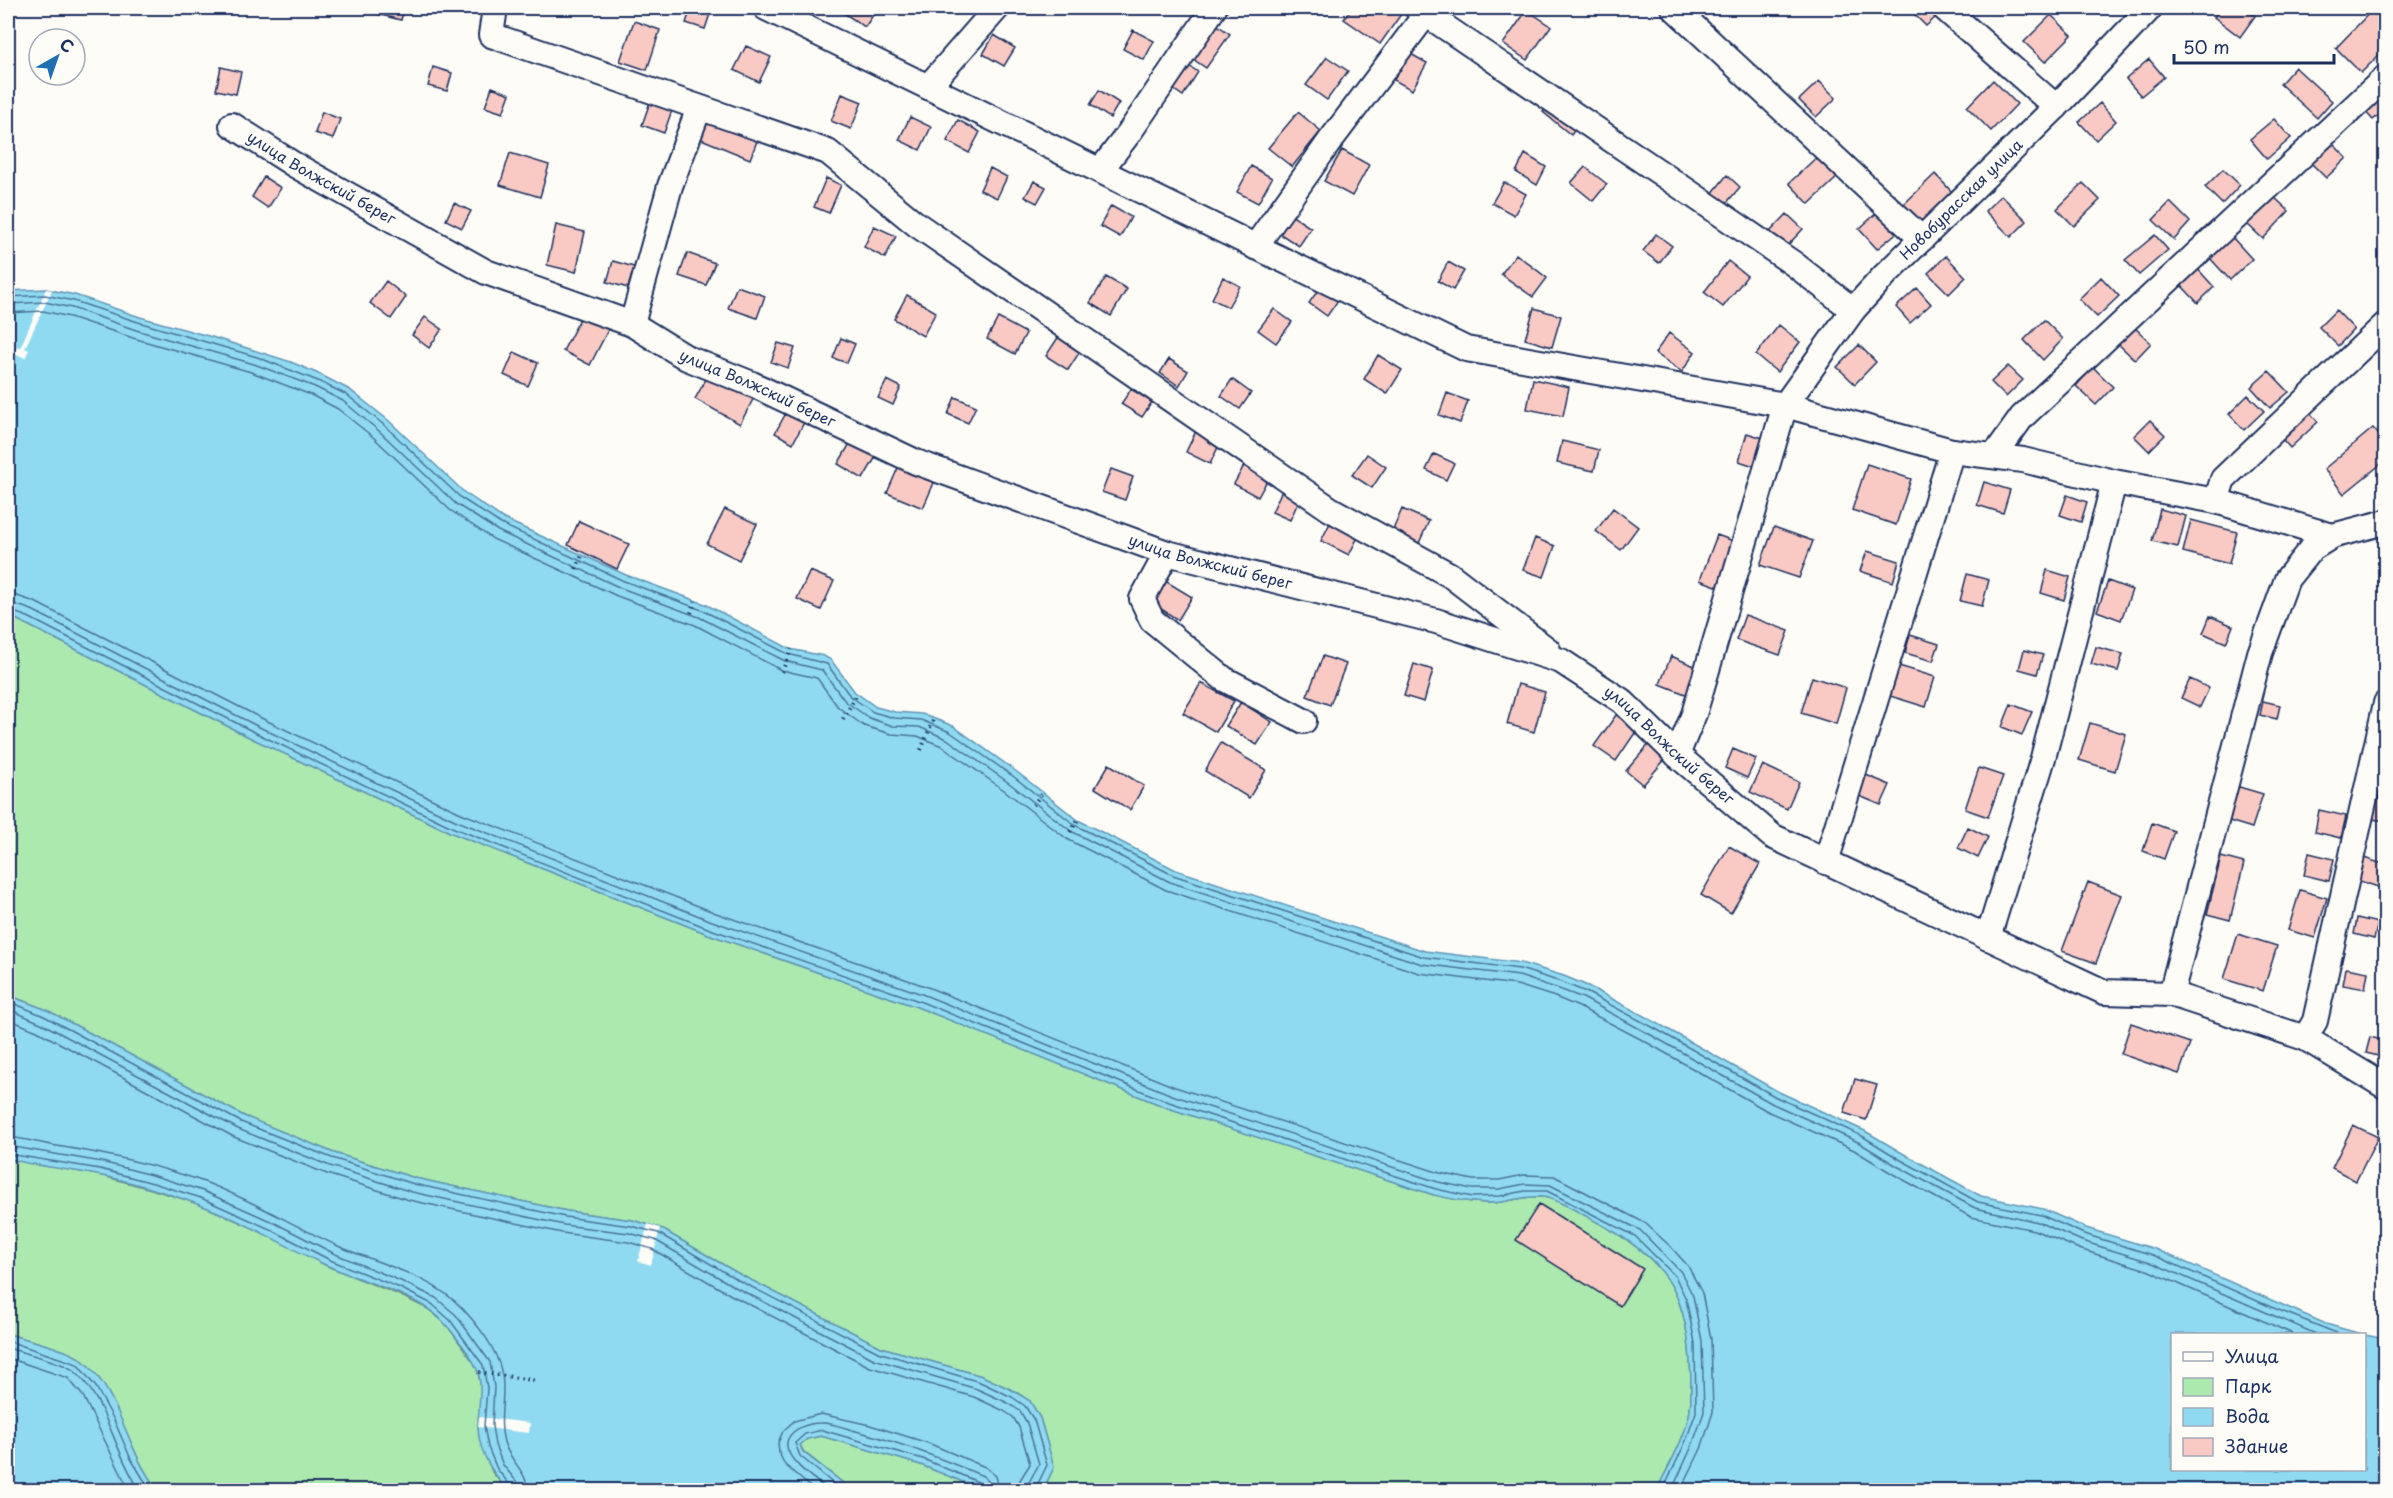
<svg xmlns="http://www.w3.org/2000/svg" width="2393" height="1498" font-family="'Playpen Sans',sans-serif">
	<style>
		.green { fill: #ace9af; stroke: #648c86; stroke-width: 1.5 }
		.water { fill: #90daf1; stroke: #6196b6; stroke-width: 1.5 }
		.pier { fill: #fdfcf7 }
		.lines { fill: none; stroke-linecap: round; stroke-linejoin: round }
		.shore { stroke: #4a7399; stroke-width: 1.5 }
		.building { fill: #f9c9c4; stroke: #1b2f5e; stroke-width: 1.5 }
		.minor-casing { stroke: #1b2f5e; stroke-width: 28 }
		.path { stroke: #1b2f5e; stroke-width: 4; stroke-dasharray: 1.5 4.5; stroke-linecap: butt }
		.minor { stroke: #fdfcf7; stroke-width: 24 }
		.labels { text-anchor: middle; stroke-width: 4.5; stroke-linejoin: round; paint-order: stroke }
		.street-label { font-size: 15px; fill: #1b2f5e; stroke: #fdfcf7 }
	</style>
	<rect width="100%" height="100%" fill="#fdfcf7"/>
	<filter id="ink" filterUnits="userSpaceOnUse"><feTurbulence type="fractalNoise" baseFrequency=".0167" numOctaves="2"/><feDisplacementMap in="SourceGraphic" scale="12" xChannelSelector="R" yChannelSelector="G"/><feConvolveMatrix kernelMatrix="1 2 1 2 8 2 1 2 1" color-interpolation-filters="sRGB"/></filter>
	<g filter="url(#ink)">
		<!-- green -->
		<path class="green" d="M8,615L251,738L452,833L708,934L917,1007L1168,1108L1434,1195C1457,1200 1479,1205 1502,1202C1516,1200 1529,1195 1543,1197C1557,1198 1591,1219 1604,1226C1664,1259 1686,1292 1690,1360C1691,1376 1692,1394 1690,1410C1686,1438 1668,1466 1657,1490H1039L1047,1482L1054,1467L1040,1418L1030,1401L1014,1391L982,1376L881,1347L741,1275L660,1228L632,1220L567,1211L415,1178L334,1153L244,1116L47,1010L8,995Z
			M8,1159L99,1175L151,1189L199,1204L269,1235L327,1266L397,1294L428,1309L446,1324L477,1367L481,1388L478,1427L492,1472L507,1490H158C126,1452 120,1391 82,1360C69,1349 25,1339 8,1334Z
			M821,1436L921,1465L983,1490H852L804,1452L800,1445L807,1439Z"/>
		<!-- water -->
		<path class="water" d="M46,289L75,295L140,317L212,337L291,362L321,375L350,390L388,420L465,493L504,519L626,575L705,604L790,649L824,656L831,660L855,692L876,707L895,712L922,714L953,726L1017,772L1078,820L1176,870L1425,951L1521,963L1564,976L1588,986L1657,1023L1779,1092L1865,1131L1904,1154L1981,1196L2043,1209L2086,1228L2155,1249L2326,1324L2361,1334H2172V1470H2364L2365,1335L2385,1339V1490H1657C1668,1466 1686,1438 1690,1410C1692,1394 1691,1376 1690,1360C1686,1292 1664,1259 1604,1226C1591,1219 1557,1198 1543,1197C1529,1195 1516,1200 1502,1202C1479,1205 1457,1200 1434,1195L1168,1108L917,1007L708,934L452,833L251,738L8,615V291Z
			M8,995L47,1010L244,1116L334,1153L415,1178L567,1211L632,1220L660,1228L741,1275L881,1347L982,1376L1014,1391L1030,1401L1040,1418L1054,1467L1047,1482L1039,1490H983L921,1465L821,1436L807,1439L800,1445L803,1452L852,1490H507C492,1472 478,1451 478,1426C479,1388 488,1378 462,1345C452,1332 442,1318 428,1309C398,1289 361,1281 328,1266C284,1246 243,1220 197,1204C165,1192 131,1181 97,1175C67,1169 37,1166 8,1159Z
			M8,1334C25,1339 69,1349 82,1360C121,1392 126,1452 158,1490H8Z"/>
		<!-- pier -->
		<path class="pier" d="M46,289L52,290L25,348L29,350L25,358L14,353L17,346L20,348Z
			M648,1224L660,1228L651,1265L638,1261Z
			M479,1417L530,1423L529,1433L478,1427Z"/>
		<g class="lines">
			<!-- shore -->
			<path class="shore" d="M8,297L45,295L74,301L138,322L257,357L318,381L347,395L384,425L461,498L501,524L624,581L702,610L788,654L827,664L850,696L873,712L894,718L921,720L950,732L1014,777L1075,825L1173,875L1424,957L1520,969L1561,982L1586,992L1654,1028L1776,1097L1862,1136L1901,1160L1978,1202L2041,1215L2084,1234L2153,1255L2271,1307L2339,1334
				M8,304L45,302L72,308L136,330L254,364L315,387L343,401L379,431L456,504L498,531L621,588L699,617L785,661L822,670L845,701L869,718L893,726L919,727L947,739L1009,783L1071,831L1170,882L1422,964L1519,976L1559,989L1583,998L1651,1035L1773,1104L1858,1142L1897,1166L1975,1208L2038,1222L2082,1241L2150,1262L2316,1334
				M8,313L43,311L70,317L133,338L251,372L311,395L338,409L373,437L450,510L493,539L617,596L695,625L781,670L817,678L838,707L864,726L891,734L917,736L942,746L1004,790L1067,839L1166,890L1419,973L1517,985L1555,997L1579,1007L1646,1042L1769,1112L1854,1150L1893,1174L1971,1217L2034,1230L2079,1249L2147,1270L2293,1334
				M8,593L35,602L261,718L461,813L716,913L925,986L1175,1087L1440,1173L1473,1180H1499L1524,1175L1554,1176L1645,1223L1670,1246L1688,1266L1702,1293L1711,1339L1713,1412L1701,1449L1681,1490
				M8,602L32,610L257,726L457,821L712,921L922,994L1172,1095L1438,1182L1472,1189H1499L1525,1184L1550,1185L1640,1230L1681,1272L1693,1296L1702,1341L1704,1412L1692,1446L1672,1490
				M8,610L28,617L254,732L454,828L710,929L919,1001L1169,1102L1436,1189L1472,1197L1500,1196L1525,1191H1547L1635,1236L1675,1276L1686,1299L1695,1343L1696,1412L1685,1443L1663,1490
				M8,1001L44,1016L241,1122L332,1158L414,1184L565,1217L631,1226L658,1233L738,1280L878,1352L980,1382L1012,1397L1025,1406L1034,1420L1047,1465L1035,1490
				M8,1009L41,1023L238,1129L330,1166L412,1192L564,1225L629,1233L655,1240L735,1287L874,1359L977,1389L1008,1403L1020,1411L1027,1423L1039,1464L1029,1482L1027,1490
				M8,1019L37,1031L234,1137L327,1174L409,1200L562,1233L628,1242L652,1249L731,1295L870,1367L974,1397L1004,1411L1013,1417L1019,1427L1030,1464L1020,1480L1018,1490
				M8,1137C24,1138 40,1144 57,1146C108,1154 158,1165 207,1183C252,1200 294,1226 338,1246C379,1264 431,1275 463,1309C483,1331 504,1358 503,1388C503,1407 499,1424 504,1442C509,1460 527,1472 528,1490
				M8,1146L102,1162L155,1176L203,1191L275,1223L333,1253L403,1282L436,1298L456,1315L490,1362L494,1387L492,1426L495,1445L503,1465L517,1482L519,1490
				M8,1154L100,1169L153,1183L201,1198L272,1230L330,1260L400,1288L432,1304L450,1320L483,1365L487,1388L484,1426L488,1447L497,1469L510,1485L511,1490
				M8,1341L77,1364L96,1387L114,1420L130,1457L150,1490
				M8,1348C23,1353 61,1361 73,1370C105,1395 116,1457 140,1490
				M8,1358L68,1378L83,1396L129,1490
				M814,1490L785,1465L779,1453L778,1443L783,1431L794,1421L821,1414L870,1425L928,1443L985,1467L996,1476L999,1490
				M829,1490C816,1481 780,1457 788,1439C793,1428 809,1423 820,1423C830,1422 842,1427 852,1430C897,1441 940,1458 983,1476L989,1482L990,1490
				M841,1490L800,1456L795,1443L805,1434L822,1430L923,1459L978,1482L982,1486L983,1490"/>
		</g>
		<!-- building -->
		<path class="building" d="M353,8H404L401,20Z
			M691,8H712L705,29L686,23Z
			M836,8H878L865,27Z
			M1352,8H1401L1404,10L1380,44L1344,19Z
			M1924,8H1944L1945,9L1926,26L1915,15Z
			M2221,8H2243L2255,16L2240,37L2214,17Z
			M2373,9L2386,21V48L2361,73L2336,48Z
			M1527,10L1551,26L1527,60L1503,44Z
			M2051,15L2072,35L2045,62L2024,42Z
			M1210,20L1230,34L1206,68L1187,55Z
			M634,21L660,30L647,70L620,61Z
			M1133,30L1154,41L1144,60L1123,49Z
			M994,35L1015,48L1004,66L983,54Z
			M746,46L771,57L759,82L734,70Z
			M1409,53L1427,63L1412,90L1394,80Z
			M1327,57L1348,71L1327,100L1306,85Z
			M2149,59L2164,77L2141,96L2126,79Z
			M1183,62L1198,72L1183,96L1167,85Z
			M221,67L241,72L236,94L216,90Z
			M433,67L452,73L447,91L428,86Z
			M2295,67L2332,101L2317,118L2280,84Z
			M1993,80L2017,104L1991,131L1967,107Z
			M1819,81L1836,98L1816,117L1799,100Z
			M492,87L510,94L503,113L485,107Z
			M1099,90L1119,103L1110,118L1090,105Z
			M2382,93L2386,97V109L2373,120L2363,109Z
			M842,94L862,102L851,129L831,121Z
			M1551,101L1580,123L1571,135L1543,112Z
			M650,102L672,110L664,133L642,125Z
			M2100,103L2116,121L2096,140L2079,122Z
			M322,112L340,119L333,139L315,133Z
			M1298,112L1321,131L1292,167L1268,148Z
			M704,113L759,136L750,159L694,136Z
			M910,117L931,127L920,150L899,140Z
			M2274,119L2291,138L2267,159L2250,139Z
			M958,120L980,132L969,153L947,141Z
			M2331,142L2347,158L2326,178L2310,162Z
			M1342,150L1369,165L1352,196L1324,181Z
			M510,153L549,165L540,197L500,185Z
			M1525,154L1546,167L1537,185L1516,172Z
			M1820,154L1840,175L1809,204L1789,183Z
			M1251,166L1272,178L1258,203L1237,192Z
			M1585,167L1607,184L1593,201L1571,183Z
			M990,168L1007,177L997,198L980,190Z
			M2223,169L2240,185L2222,204L2205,187Z
			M1935,174L1952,192L1921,222L1903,205Z
			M1727,175L1740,187L1724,206L1711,195Z
			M264,177L281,188L268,208L252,197Z
			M826,178L841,185L829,213L814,207Z
			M1034,181L1046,187L1037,203L1025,197Z
			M1504,182L1526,194L1514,215L1492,203Z
			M2083,183L2100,200L2074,226L2057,209Z
			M2001,195L2027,221L2011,237L1985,211Z
			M2272,195L2289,211L2263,239L2246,223Z
			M2170,202L2190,222L2174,240L2153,220Z
			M454,203L471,211L462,228L446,220Z
			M1111,206L1131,217L1120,237L1100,226Z
			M1881,209L1900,230L1877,249L1859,229Z
			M1285,211L1311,228L1299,246L1274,230Z
			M1787,214L1803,229L1785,248L1769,233Z
			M556,225L585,232L576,272L547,265Z
			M874,226L896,236L885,258L864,247Z
			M1656,234L1672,246L1659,263L1643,251Z
			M2155,235L2168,250L2139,275L2125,260Z
			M2231,236L2252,259L2230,280L2209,257Z
			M687,253L715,263L706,285L679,276Z
			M1516,254L1547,278L1533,297L1501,274Z
			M1946,256L1966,277L1949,294L1928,273Z
			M613,261L634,267L628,288L607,282Z
			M1728,261L1747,276L1723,307L1704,292Z
			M1448,262L1464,271L1453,290L1438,281Z
			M2196,267L2214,287L2198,303L2179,283Z
			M1106,277L1127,289L1111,316L1090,303Z
			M1223,277L1240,286L1228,307L1212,299Z
			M2101,277L2119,296L2097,317L2079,299Z
			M386,281L406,297L391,319L370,303Z
			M737,286L765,296L757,318L728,308Z
			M1321,286L1339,299L1327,316L1309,303Z
			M1917,288L1931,304L1910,323L1896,307Z
			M907,295L936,312L923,336L894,319Z
			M1534,308L1561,316L1552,347L1525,339Z
			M1274,309L1292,322L1276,343L1258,330Z
			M2336,310L2354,329L2338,346L2319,327Z
			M582,315L609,328L590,365L563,351Z
			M425,317L442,329L429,348L412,335Z
			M998,318L1026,333L1015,354L987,339Z
			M2044,320L2063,339L2043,360L2024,340Z
			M1779,325L1800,342L1777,372L1756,355Z
			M2132,325L2151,343L2135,360L2116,342Z
			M1669,333L1695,352L1682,372L1655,353Z
			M1059,336L1081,350L1068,370L1046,356Z
			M841,338L855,344L847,363L833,358Z
			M778,343L795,348L788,368L771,362Z
			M1859,345L1876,362L1855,384L1837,367Z
			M514,352L538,363L528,386L504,375Z
			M1378,355L1402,370L1387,394L1364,379Z
			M1169,359L1188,371L1179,386L1160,373Z
			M715,363L759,388L740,424L695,399Z
			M2008,366L2023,380L2006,397L1991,382Z
			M2093,367L2113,387L2096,405L2076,386Z
			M2269,371L2289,392L2270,408L2251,387Z
			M1232,379L1251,393L1240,409L1221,396Z
			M1533,379L1569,387L1563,416L1527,409Z
			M887,380L901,387L893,405L878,398Z
			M1131,389L1152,402L1142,417L1121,404Z
			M1447,393L1468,401L1460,423L1439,415Z
			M2248,395L2264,411L2244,430L2229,414Z
			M955,397L976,406L968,423L948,414Z
			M790,406L808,415L793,443L775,433Z
			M2304,406L2318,422L2290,448L2276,432Z
			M2150,420L2165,435L2149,451L2134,436Z
			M2373,428L2386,443V460L2344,494L2324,469Z
			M1196,431L1220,443L1210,464L1186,452Z
			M1747,433L1763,438L1754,466L1739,461Z
			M852,440L877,455L863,479L838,464Z
			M1562,441L1599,450L1594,471L1557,463Z
			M1367,454L1386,467L1372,488L1352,475Z
			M1434,454L1454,463L1446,480L1426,470Z
			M901,461L937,476L923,508L887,493Z
			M1246,462L1270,475L1258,497L1234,484Z
			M1867,464L1911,479L1896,525L1852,510Z
			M1111,469L1133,477L1125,500L1102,492Z
			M1984,482L2010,490L2003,513L1977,505Z
			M1283,488L1301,496L1290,520L1272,512Z
			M2067,495L2087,502L2081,522L2060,515Z
			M1613,508L1638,527L1621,550L1596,531Z
			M725,509L757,524L739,560L707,544Z
			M1402,509L1429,521L1419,543L1392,532Z
			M2160,509L2186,516L2178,547L2152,541Z
			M2191,520L2237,532L2229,564L2183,552Z
			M579,521L629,544L617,569L568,545Z
			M1331,521L1359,535L1349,555L1321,541Z
			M1774,527L1813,541L1799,578L1760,565Z
			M1717,535L1744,545L1727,590L1700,580Z
			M1535,538L1555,546L1544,577L1523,570Z
			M1867,551L1899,561L1893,582L1860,571Z
			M2047,570L2070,577L2064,600L2041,593Z
			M810,571L834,581L821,610L797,599Z
			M1967,574L1989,580L1982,606L1960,601Z
			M1162,579L1192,597L1178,620L1149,601Z
			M2108,581L2132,590L2121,620L2097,611Z
			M1745,615L1789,631L1780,655L1736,640Z
			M2210,616L2233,626L2226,643L2203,633Z
			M1910,635L1939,644L1933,661L1905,653Z
			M2096,647L2123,654L2118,671L2091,664Z
			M2024,650L2043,655L2037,674L2019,669Z
			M1323,656L1346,664L1330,705L1307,696Z
			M1671,656L1704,670L1693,697L1660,684Z
			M1414,664L1433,670L1424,702L1404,696Z
			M1899,666L1935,677L1926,707L1890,696Z
			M1812,677L1846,688L1836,724L1801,713Z
			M2190,679L2209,688L2200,707L2181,698Z
			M1201,683L1234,701L1216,732L1183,713Z
			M1518,684L1545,692L1534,732L1507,724Z
			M2263,701L2280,705L2277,719L2260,715Z
			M1241,702L1272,722L1257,745L1226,726Z
			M2011,704L2032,712L2022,735L2002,727Z
			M1616,715L1637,730L1616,761L1594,746Z
			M2090,723L2126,734L2115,771L2079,760Z
			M1221,743L1266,770L1249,798L1205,771Z
			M1650,743L1667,757L1643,785L1626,771Z
			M1733,749L1756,759L1747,778L1725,768Z
			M1109,764L1144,786L1130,810L1095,788Z
			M1763,765L1799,782L1787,809L1750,792Z
			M1979,768L2003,776L1988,817L1965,809Z
			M1866,775L1890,785L1881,805L1857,795Z
			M2236,786L2263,794L2252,828L2226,820Z
			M2376,799L2386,800V821L2372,819Z
			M2319,810L2346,816L2341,838L2315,832Z
			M2152,823L2174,831L2164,859L2143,851Z
			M1968,827L1988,837L1978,858L1958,848Z
			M1729,846L1760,864L1731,913L1701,895Z
			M2309,853L2334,859L2329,881L2304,875Z
			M2221,857L2244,863L2230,920L2207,914Z
			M2364,858L2386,865L2381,888L2357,880Z
			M2088,882L2122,895L2096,963L2062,951Z
			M2300,890L2327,898L2315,938L2288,930Z
			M2357,918L2378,923L2374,939L2354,934Z
			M2238,934L2277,946L2263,991L2224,979Z
			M2346,968L2368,972L2365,989L2343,985Z
			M2131,1023L2190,1043L2179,1074L2121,1054Z
			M2370,1037L2386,1041V1058L2366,1053Z
			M1855,1079L1877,1085L1866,1120L1844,1113Z
			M2353,1125L2378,1137L2356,1181L2332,1168Z
			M1539,1204L1643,1269L1620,1306L1516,1240Z"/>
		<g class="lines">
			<defs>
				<g id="minor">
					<path d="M495,8L491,35L828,152L916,224L1330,509L1450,575L1548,650"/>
					<path d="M766,8L1466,349L1785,405L1952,451L2023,460L2114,482L2216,501L2332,536"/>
					<path d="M1417,8L1693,195L1794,264L1853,310"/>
					<path d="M1674,8L1922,239"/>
					<path d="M1944,8L2056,107"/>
					<path d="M928,87L997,8"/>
					<path id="s1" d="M232,125L293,164L486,272L632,324L687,358L752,384L916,462L1167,553L1436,621L1561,661L1622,701L1677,755L1772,836L2104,992L2171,994L2305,1038L2386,1087"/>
					<path d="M1100,171L1129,133L1214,8"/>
					<path d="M1255,247L1330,141L1426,14"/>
					<path d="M632,324L670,186L699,108"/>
					<path d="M1994,456L2022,417L2386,77"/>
					<path d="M2216,501L2223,479L2386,324"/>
					<path d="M1167,553L1142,599L1152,620L1224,679L1304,721"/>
					<path id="s2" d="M1677,755L1694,714L1785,405L1853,310L1884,276L2056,107L2150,8"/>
					<path d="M1826,862L1952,451"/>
					<path d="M1988,938L2043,758L2114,482"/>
					<path d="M2171,994L2260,653L2287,579L2311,549L2332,536L2386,522"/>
					<path d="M2305,1038L2315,1021L2386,703"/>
				</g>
			</defs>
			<!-- minor casing -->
			<use href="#minor" class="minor-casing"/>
			<!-- path -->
			<path class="path" d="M576,569L582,555
				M691,613L695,601
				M782,672L791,649
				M843,719L857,694
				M921,750L934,718
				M1033,805L1043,792
				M1070,832L1078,820
				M479,1372L538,1381"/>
			<!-- minor -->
			<use href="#minor" class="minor"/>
		</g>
	</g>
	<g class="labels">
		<!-- street labels -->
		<g class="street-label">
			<text dy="5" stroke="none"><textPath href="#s1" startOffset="104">улица Волжский берег</textPath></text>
			<text dy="5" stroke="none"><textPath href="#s2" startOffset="638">Новобурасская улица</textPath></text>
			<text dy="5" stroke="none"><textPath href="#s1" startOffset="590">улица Волжский берег</textPath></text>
			<text dy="5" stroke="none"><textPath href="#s1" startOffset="1076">улица Волжский берег</textPath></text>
			<text dy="5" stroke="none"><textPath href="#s1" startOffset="1578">улица Волжский берег</textPath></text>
		</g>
	</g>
	<!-- margin -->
	<rect width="2393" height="1498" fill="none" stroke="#fdfcf7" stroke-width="30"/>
	<rect x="15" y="15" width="2363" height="1468" fill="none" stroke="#1b2f5e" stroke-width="2" filter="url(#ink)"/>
	<!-- legend -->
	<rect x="2171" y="1333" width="195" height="138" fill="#fdfcf7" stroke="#a3aaba" stroke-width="1.5"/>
	<rect x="2183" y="1352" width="30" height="9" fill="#fdfcf7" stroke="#a3aaba" stroke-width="1.5"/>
	<text x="2225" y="1363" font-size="18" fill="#1b2f5e">Улица</text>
	<rect x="2183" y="1378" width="30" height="18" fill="#ace9af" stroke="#a3aaba" stroke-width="1.5"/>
	<text x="2225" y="1393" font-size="18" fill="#1b2f5e">Парк</text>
	<rect x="2183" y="1408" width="30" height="18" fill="#90daf1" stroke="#a3aaba" stroke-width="1.5"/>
	<text x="2225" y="1423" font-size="18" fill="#1b2f5e">Вода</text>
	<rect x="2183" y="1438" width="30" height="18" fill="#f9c9c4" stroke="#a3aaba" stroke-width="1.5"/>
	<text x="2225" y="1453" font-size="18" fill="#1b2f5e">Здание</text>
	<!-- north arrow -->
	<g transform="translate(57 57) rotate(40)"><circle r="28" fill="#fdfcf7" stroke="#a3aaba" stroke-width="1.5"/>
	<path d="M0-4.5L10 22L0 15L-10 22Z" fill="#1f6fb2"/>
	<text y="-9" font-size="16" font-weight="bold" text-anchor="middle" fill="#1b2f5e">С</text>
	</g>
	<!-- scale -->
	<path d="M2174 54v9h160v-9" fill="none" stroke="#1b2f5e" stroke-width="3"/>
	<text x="2183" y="54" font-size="18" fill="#1b2f5e" stroke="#fdfcf7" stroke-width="4.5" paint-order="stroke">50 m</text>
</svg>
